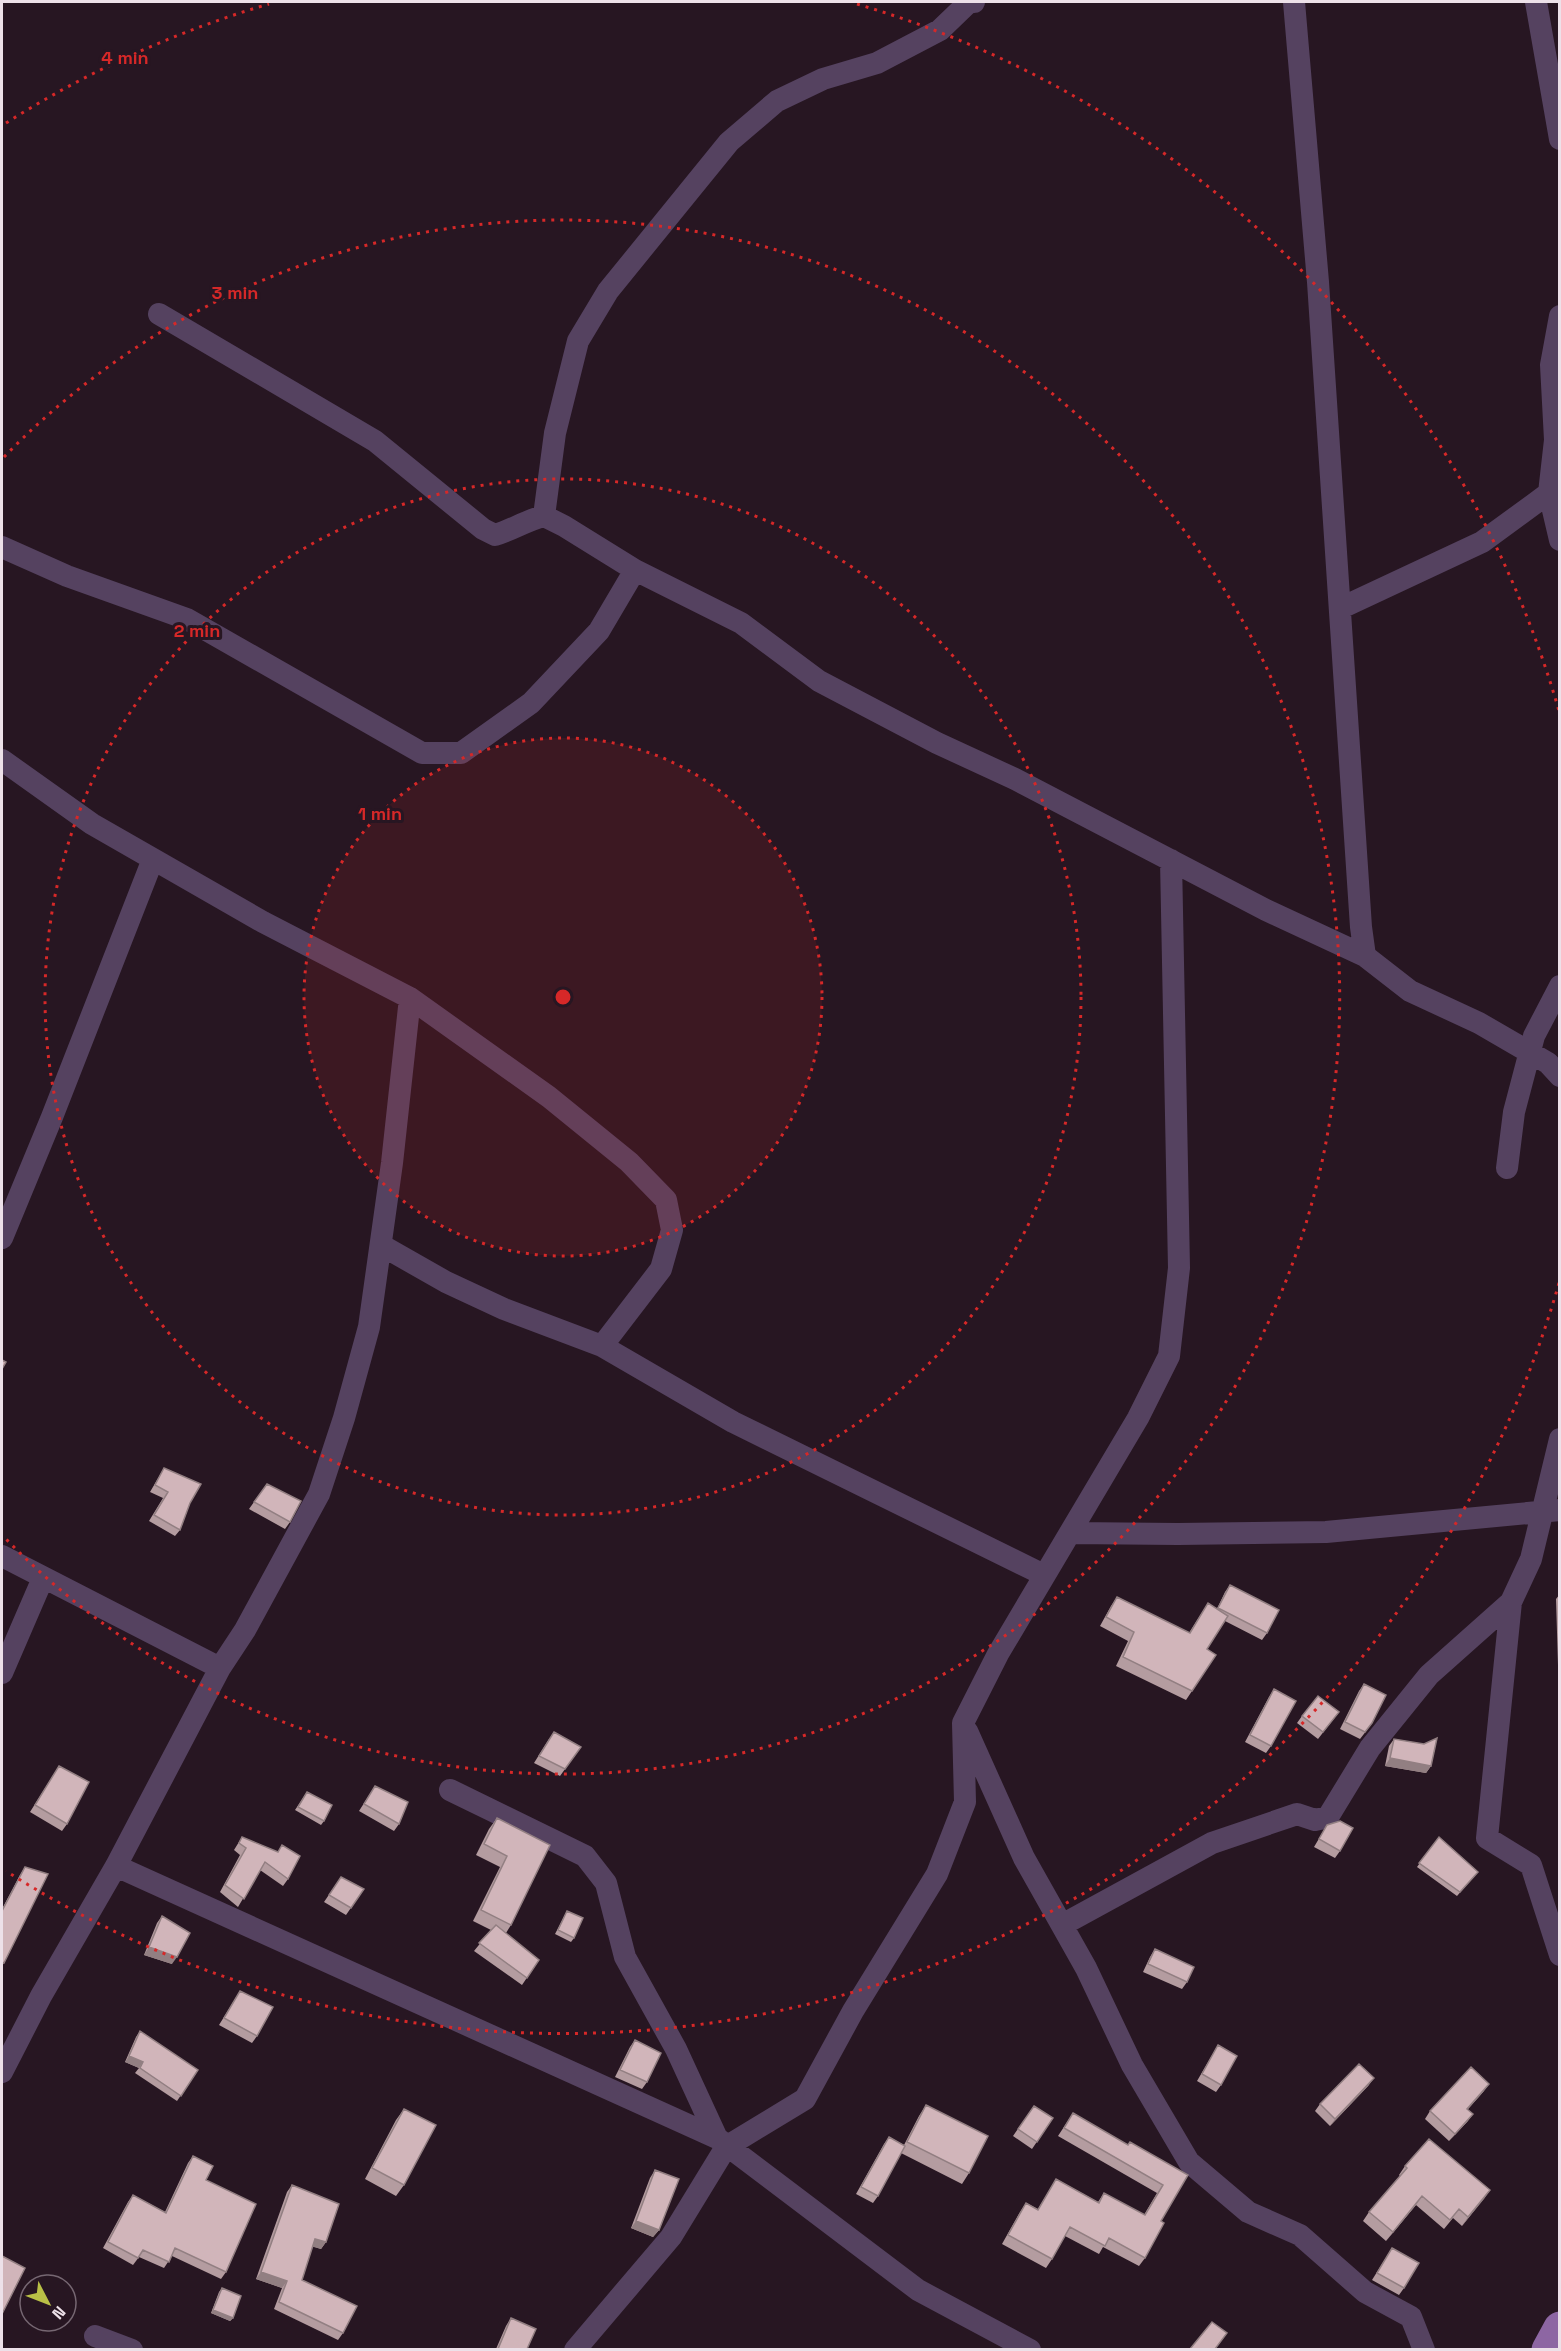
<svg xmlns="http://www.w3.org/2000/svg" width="1561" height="2351" font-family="'Space Grotesk',sans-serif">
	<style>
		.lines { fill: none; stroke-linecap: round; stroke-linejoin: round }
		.minor { stroke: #554260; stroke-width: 22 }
		.primary { stroke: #8d66a3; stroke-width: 33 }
		.wall { fill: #b49ca0 }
		.shaded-wall { fill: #927f82 }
		.building { fill: #d1b5ba; stroke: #927f82; stroke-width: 1.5 }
		.ring { fill: none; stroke: #d62828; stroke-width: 3; stroke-dasharray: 3 6 }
		.centre { fill: #d62828; stroke: #271622; stroke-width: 3 }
		.ring-label { font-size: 18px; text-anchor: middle; font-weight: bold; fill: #d62828; stroke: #271622; stroke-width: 6; stroke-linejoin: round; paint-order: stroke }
	</style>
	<rect width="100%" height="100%" fill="#271622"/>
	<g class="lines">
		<!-- minor -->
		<path class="minor" d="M1294,2L1318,282L1361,927L1365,956
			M1536,2L1560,139
			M159,314L375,441L483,529L495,535C512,530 527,520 544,516L564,526L635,570L741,623L819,681L937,743L1015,779L1266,910L1365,956L1410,991L1479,1023L1548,1063L1560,1076
			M1549,493L1560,540
			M544,516L555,433L578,341L608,291L729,142L777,101L823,79L877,63L940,30L968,3L974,2
			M2,547L67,576L187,619L422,753H461L531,703L599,631L635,570
			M1341,608L1482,542L1549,493L1555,440L1551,365L1560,316
			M2,760L92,824L263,922L410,998L549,1097L629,1162L666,1200L672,1230L661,1269L602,1346
			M1507,1168L1514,1112L1534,1036L1560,986
			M2,1238L52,1117L153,859
			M381,1245L446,1282L504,1309L602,1346L733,1422L1044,1575
			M1560,1439L1531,1559L1511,1602L1487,1838L1531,1865L1560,1955
			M1071,1533L1178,1534L1326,1532L1560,1510
			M2,1556L220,1668
			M2,1673L43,1578
			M967,1731L1024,1858L1086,1968L1132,2065L1189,2162L1248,2212L1300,2235L1365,2292L1411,2317L1424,2350
			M450,1790L585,1856L606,1883L625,1957L676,2049L717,2138
			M116,1866L717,2138L918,2290L1030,2350
			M1062,1925L1212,1843L1297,1814L1315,1820L1328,1817L1370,1748L1429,1675L1511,1602
			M2,2072L41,1996L116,1866L220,1668L245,1630L319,1494L344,1418L369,1327L392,1163L410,998
			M95,2336L132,2350
			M575,2350L671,2237L726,2147L805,2099L853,2011L937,1874L965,1802L963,1723L998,1654L1138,1418L1169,1356L1179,1268L1171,860"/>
		<!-- primary -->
		<path class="primary" d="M1548,2350L1560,2328"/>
	</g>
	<!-- wall -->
	<path class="wall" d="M164,1468L190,1503L180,1530L175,1536L149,1521L163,1498L150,1492Z
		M267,1484L290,1522L285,1529L249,1509Z
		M1230,1585L1267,1633L1262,1640L1225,1621L1207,1649L1216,1655L1186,1700L1116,1666L1128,1641L1100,1626L1111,1606L1117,1597L1189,1633L1208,1603L1217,1609L1225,1592Z
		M1560,1594V1665H1558L1556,1599Z
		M1364,1684L1367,1730L1360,1739L1340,1729L1359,1691Z
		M1274,1689L1271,1746L1266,1753L1245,1742L1269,1697Z
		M1339,1712L1318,1739L1297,1723L1302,1716Z
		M549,1739L581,1747L560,1776L534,1763Z
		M1394,1739L1431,1766L1426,1773L1385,1766L1389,1746Z
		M59,1766L67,1824L62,1831L30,1812Z
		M375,1786L399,1824L394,1831L359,1811Z
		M307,1792L324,1821L321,1825L295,1810Z
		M497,1818L550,1845L511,1925L506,1933L539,1960L522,1985L474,1951L491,1930L473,1921L500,1867L476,1855L489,1829Z
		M1327,1825L1340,1851L1335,1858L1314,1847Z
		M242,1837L288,1879L283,1886L260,1870L238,1907L220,1892L240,1855L234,1850Z
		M1439,1837L1478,1872L1457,1896L1417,1867Z
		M25,1867L4,1963L2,1966V1909L20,1875Z
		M341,1877L364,1889L346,1915L324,1902Z
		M567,1911L574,1938L571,1942L555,1934Z
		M162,1916L172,1964L144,1955L157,1923Z
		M1155,1949L1187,1982L1182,1989L1143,1972L1150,1957Z
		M240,1991L257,2036L252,2043L219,2025Z
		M140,2031L198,2070L177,2101L135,2073L139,2068L125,2062L136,2037Z
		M635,2040L647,2082L642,2089L615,2077L630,2047Z
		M1218,2045L1221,2085L1216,2092L1197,2081Z
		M1369,2085L1330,2126L1315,2111L1320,2104Z
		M1484,2091L1467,2110L1473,2114L1467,2122L1449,2141L1425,2119L1430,2111Z
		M926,2105L969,2173L962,2184L901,2153L878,2196L873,2203L856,2194L884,2144L889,2137L904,2145L919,2116Z
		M1034,2106L1053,2118L1032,2149L1013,2136Z
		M404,2109V2185L396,2196L365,2179L396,2120Z
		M1073,2113L1128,2145L1188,2175L1161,2221L1145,2258L1139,2266L1103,2247L1099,2254L1065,2236L1052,2259L1046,2268L1002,2244L1020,2212L1026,2203L1038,2209L1056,2179L1098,2202L1104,2193L1144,2215L1157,2193L1058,2136Z
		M193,2156L206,2180L226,2272L221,2279L172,2256L164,2268L139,2257L133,2265L103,2248L128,2202L133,2195L165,2212L188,2163Z
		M1405,2166L1490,2190L1462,2226L1453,2218L1444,2229L1416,2205L1386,2241L1363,2221L1369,2212L1400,2176L1399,2175Z
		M655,2170L659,2230L653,2237L631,2228L650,2178Z
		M292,2185L326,2242L321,2249L312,2246L302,2280L343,2333L338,2340L274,2309L282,2288L256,2279L287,2192Z
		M1392,2248L1404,2288L1399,2295L1372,2280Z
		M222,2288L233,2318L230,2321L211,2313L219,2292Z
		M511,2318L527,2349H496L506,2326Z"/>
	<!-- shaded-wall -->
	<path class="shaded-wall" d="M1390,1758L1431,1766L1426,1773L1385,1766Z
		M149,1947L177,1957L172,1964L144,1955Z
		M129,2056L143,2062L139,2068L125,2062Z
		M1374,2078L1369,2085L1330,2126L1335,2119Z
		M1489,2084L1484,2091L1462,2116L1467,2109Z
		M1473,2114L1467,2122L1449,2141L1455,2134Z
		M1490,2190L1484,2199L1462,2226L1468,2217Z
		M1422,2196L1416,2205L1386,2241L1393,2232Z
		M636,2221L659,2230L653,2237L631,2228Z
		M315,2239L326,2242L321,2249L310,2246Z
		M261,2272L287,2281L282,2288L256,2279Z
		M213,2310L233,2318L230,2321L211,2313Z"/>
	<!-- building -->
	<path class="building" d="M2,1360L6,1362L2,1369Z
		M164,1468L201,1484L190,1503L180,1530L154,1515L168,1492L155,1485Z
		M267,1484L301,1501L290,1522L254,1502Z
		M1230,1585L1279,1610L1267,1633L1218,1608Z
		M1117,1597L1190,1633L1208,1603L1228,1616L1207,1649L1216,1655L1192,1691L1123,1657L1134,1632L1106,1617Z
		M1364,1684L1386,1695L1372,1723L1365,1732L1345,1722Z
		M1274,1689L1296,1701L1271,1746L1250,1735Z
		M1318,1696L1339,1712L1323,1732L1302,1716Z
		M554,1732L581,1747L565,1769L539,1756Z
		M1437,1738L1431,1766L1390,1758L1394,1739L1424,1744Z
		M59,1766L89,1782L67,1824L35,1805Z
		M375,1786L408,1802L399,1824L364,1804Z
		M307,1792L332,1805L324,1821L298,1807Z
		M497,1818L550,1845L511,1925L481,1910L507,1856L484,1844Z
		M1340,1821L1353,1828L1340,1851L1319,1839L1327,1825Z
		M242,1837L278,1852L282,1845L300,1856L288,1879L265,1862L244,1899L225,1885L246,1848L239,1843Z
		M1439,1837L1478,1872L1460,1892L1419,1863Z
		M25,1867L48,1874L4,1963L2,1962V1911Z
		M341,1877L364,1889L351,1908L329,1895Z
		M567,1911L583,1918L574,1938L558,1930Z
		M162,1916L190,1933L177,1957L149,1947Z
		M496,1925L539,1960L527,1978L479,1943Z
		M1155,1949L1194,1967L1187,1982L1148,1964Z
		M240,1991L273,2007L257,2036L224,2018Z
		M140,2031L198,2070L181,2096L140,2068L143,2062L129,2056Z
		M635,2040L661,2053L647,2082L620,2070Z
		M1218,2045L1237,2056L1221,2085L1202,2074Z
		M1359,2064L1374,2078L1335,2119L1320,2104Z
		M1471,2067L1489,2084L1467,2109L1473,2114L1455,2134L1430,2111Z
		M926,2105L988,2136L969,2173L907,2142Z
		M1034,2106L1053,2118L1037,2142L1018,2129Z
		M404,2109L436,2125L404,2185L372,2168Z
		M1073,2113L1128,2145L1130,2142L1188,2175L1161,2221L1164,2223L1145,2258L1109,2238L1105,2246L1070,2227L1052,2259L1008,2235L1026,2203L1038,2210L1056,2179L1099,2203L1104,2193L1145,2215L1163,2185L1064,2128Z
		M889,2137L905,2146L878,2196L861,2187Z
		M1429,2139L1490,2190L1468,2217L1459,2209L1450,2220L1422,2196L1393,2232L1369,2212L1407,2168L1405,2166Z
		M193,2156L213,2166L206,2180L256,2204L226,2272L175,2248L169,2262L143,2250L138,2258L108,2242L133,2195L166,2213Z
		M655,2170L679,2179L659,2230L636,2221Z
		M292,2185L339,2204L326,2242L315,2239L302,2280L357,2306L343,2333L279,2302L287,2281L261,2272Z
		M1392,2248L1419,2263L1404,2288L1377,2273Z
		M2,2256L25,2268L2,2314Z
		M222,2288L241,2296L233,2318L213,2310Z
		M511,2318L536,2329L527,2349H498Z
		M1212,2322L1227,2333L1215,2349H1190Z"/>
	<!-- distance rings -->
	<circle cx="563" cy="997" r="259" fill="#d62828" fill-opacity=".12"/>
	<g class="ring">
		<circle cx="563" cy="997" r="259"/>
		<circle cx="563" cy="997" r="518"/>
		<path d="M4 457A777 777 0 1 1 4 1537"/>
		<path d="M1559 1283A1036 1036 0 0 1 6 1871M6 123A1036 1036 0 0 1 269 4M857 4A1036 1036 0 0 1 1559 711"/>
	</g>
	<circle cx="563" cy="997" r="9" class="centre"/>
	<g class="ring-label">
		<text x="125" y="64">4 min</text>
		<text x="235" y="299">3 min</text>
		<text x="197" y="637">2 min</text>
		<text x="380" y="820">1 min</text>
	</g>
	<!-- border -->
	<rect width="1561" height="2351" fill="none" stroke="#ede1e9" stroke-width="6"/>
	<!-- north arrow -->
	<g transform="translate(48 2303) rotate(132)"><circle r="28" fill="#271622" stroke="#766772" stroke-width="1.5"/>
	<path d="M0-4.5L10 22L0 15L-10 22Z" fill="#b9c046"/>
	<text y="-9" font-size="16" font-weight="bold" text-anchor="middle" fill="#ede1e9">N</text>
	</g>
</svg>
